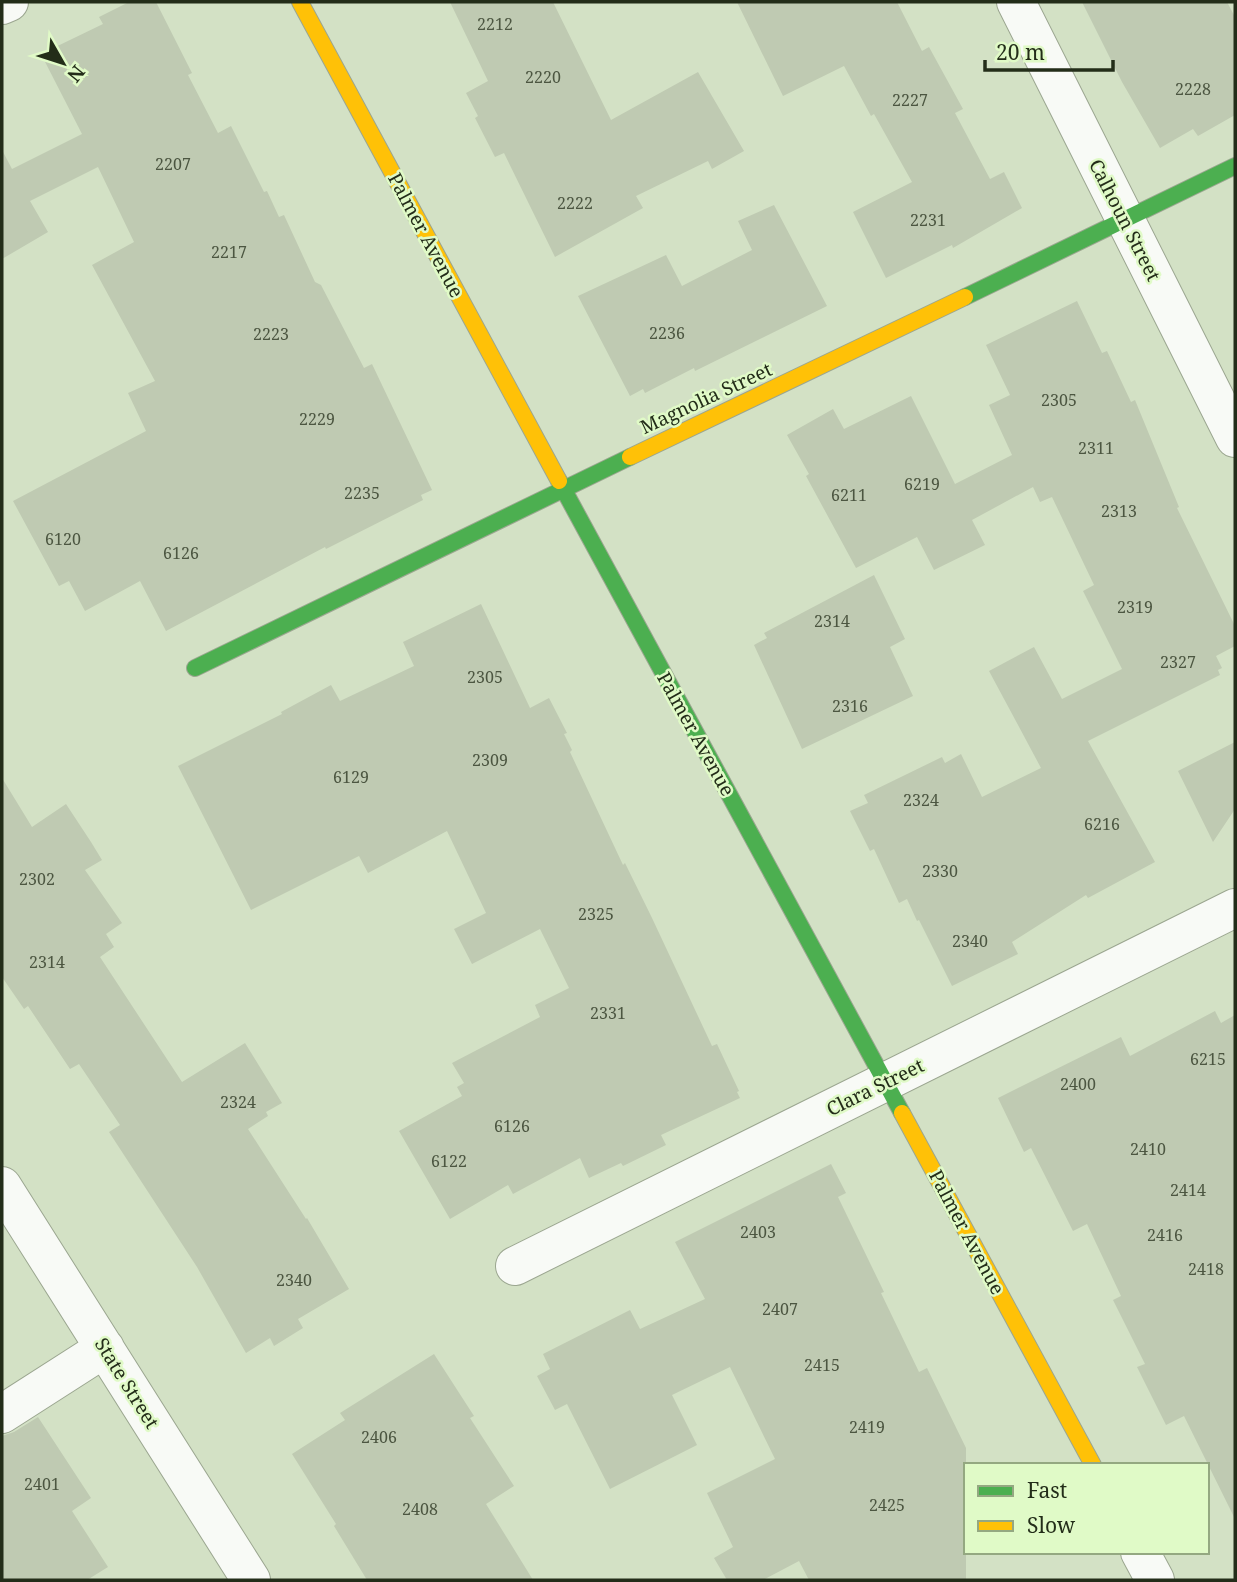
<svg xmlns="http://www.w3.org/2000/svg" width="1237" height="1582" font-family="'Noto Serif',serif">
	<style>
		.building { fill: #bfcab2 }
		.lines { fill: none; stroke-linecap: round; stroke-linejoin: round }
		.street-casing { stroke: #9ba690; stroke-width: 40 }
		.fast-casing { stroke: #9ba690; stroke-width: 18 }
		.slow-casing { stroke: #9ba690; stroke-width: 18 }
		.street { stroke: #f8faf6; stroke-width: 38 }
		.fast { stroke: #4caf50; stroke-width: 16 }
		.slow { stroke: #ffc107; stroke-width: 16 }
		.labels { text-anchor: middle; stroke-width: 5; stroke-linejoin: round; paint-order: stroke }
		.number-label { font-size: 16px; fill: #4c5641 }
		.street-label { font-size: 19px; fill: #232d19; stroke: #e0fac7 }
	</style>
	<rect width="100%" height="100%" fill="#d3e1c5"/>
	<!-- building -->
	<path class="building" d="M129,2H156L192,73L188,75L218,133L231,126L264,192L267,191L279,217L284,215L315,282L321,285L364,368L372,364L432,490L421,495L423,500L326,549L325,547L166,631L140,581L85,611L69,581L59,586L13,501L146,431L128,393L155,381L92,265L134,242L98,167L30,201L48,232L2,259V150L12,169L82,134L41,54L103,24L99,17Z
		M450,2H553L611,120L698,72L744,151L712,169L708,161L636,196L643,208L555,257L504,153L495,157L475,118L478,116L466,93L488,81Z
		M737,2H897L922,51L929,47L963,109L955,113L990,179L1004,172L1022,208L953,248L952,245L886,278L853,212L912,182L874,114L871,116L844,66L783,96Z
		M1082,2H1227L1235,17V115L1198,136L1193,129L1160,148L1122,82Z
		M774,205L827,306L695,371L694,368L645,393L643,389L630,396L578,296L666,255L682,286L752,250L738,221Z
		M1077,301L1102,353L1107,351L1131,402L1135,400L1179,507L1177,508L1235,626V646L1216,656L1222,668L1218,670L1220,675L1088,741L1155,862L1088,898L1086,895L1012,942L1018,954L952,986L919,920L917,921L907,899L899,903L874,849L870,851L850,811L868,803L864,795L942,757L945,763L961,754L982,797L1041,768L989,671L1034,647L1062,699L1122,669L1083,591L1094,585L1052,497L1040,502L1033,487L972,520L985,545L934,570L917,537L856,568L806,476L809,474L787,435L833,409L844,429L911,396L955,484L1012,455L989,405L1010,395L986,345Z
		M874,575L905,639L890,647L913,696L802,749L754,645L767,638L764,633Z
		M481,604L530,708L549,698L567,733L564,734L572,750L570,752L623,865L625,863L652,918L712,1046L717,1044L739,1091L737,1092L740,1098L661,1135L666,1145L623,1166L621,1163L589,1178L580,1158L513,1194L508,1185L450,1219L399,1131L462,1096L457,1087L464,1083L452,1063L540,1017L535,1005L569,988L540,929L472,964L454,929L486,913L447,831L368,873L359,856L251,910L178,766L282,714L281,712L331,685L340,701L414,666L403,642Z
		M1235,742V809L1213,842L1178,771Z
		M2,778L32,827L66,804L91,842L102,860L85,870L122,923L106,934L114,947L100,957L182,1082L245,1043L282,1103L266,1112L268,1116L248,1129L306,1219L307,1218L349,1289L298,1319L303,1328L274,1346L270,1338L246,1353L197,1267L109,1132L120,1125L79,1064L70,1069L28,1006L24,1009L2,977Z
		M1215,1011L1221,1023L1235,1015V1519L1184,1416L1166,1425L1137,1367L1145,1364L1113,1300L1121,1296L1087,1224L1073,1231L1031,1148L1024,1152L998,1098L1121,1037L1130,1056Z
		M831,1164L846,1193L838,1197L884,1292L881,1293L919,1372L927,1368L966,1448V1580H809L799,1561L763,1580H727L714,1558L733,1547L707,1493L775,1459L730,1367L672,1395L697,1445L610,1489L567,1404L555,1410L537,1376L550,1369L543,1354L630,1310L640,1329L705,1299L675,1242Z
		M434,1354L474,1416L470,1418L514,1486L486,1504L533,1580H367L334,1526L336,1524L292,1454L345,1420L340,1413Z
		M38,1417L91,1498L72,1511L108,1567L87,1580H2V1436L14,1432Z"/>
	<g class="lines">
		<defs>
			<path id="street" d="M1016,2L1235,438
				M2,5L9,2
				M2,1186L251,1580
				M515,1266L1235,908
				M2,1414L105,1348
				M1140,1552L1155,1580"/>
			<path id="fast" d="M965,297L1235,166
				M559,481L902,1113
				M195,668L630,457"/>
			<path id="slow" d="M300,2L559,481
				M630,457L965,297
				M902,1113L1093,1465"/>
		</defs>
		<!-- street casing -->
		<use href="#street" class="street-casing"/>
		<!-- fast casing -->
		<use href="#fast" class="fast-casing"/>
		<!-- slow casing -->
		<use href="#slow" class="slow-casing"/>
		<!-- street -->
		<use href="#street" class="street"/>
		<!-- fast -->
		<use href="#fast" class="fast"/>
		<!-- slow -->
		<use href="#slow" class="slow"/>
	</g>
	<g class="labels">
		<!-- number labels -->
		<g class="number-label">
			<text x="495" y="30">2212</text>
			<text x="543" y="83">2220</text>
			<text x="1193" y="95">2228</text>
			<text x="910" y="106">2227</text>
			<text x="173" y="170">2207</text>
			<text x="575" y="209">2222</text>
			<text x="928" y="226">2231</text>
			<text x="229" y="258">2217</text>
			<text x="667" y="339">2236</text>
			<text x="271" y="340">2223</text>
			<text x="1059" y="406">2305</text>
			<text x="317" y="425">2229</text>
			<text x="1096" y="454">2311</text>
			<text x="922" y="490">6219</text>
			<text x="362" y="499">2235</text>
			<text x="849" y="501">6211</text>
			<text x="1119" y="517">2313</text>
			<text x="63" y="545">6120</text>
			<text x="181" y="559">6126</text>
			<text x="1135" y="613">2319</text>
			<text x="832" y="627">2314</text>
			<text x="1178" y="668">2327</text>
			<text x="485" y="683">2305</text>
			<text x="850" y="712">2316</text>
			<text x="490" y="766">2309</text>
			<text x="351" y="783">6129</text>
			<text x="921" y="806">2324</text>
			<text x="1102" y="830">6216</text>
			<text x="940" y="877">2330</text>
			<text x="37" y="885">2302</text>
			<text x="596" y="920">2325</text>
			<text x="970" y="947">2340</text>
			<text x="47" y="968">2314</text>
			<text x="608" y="1019">2331</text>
			<text x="1208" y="1065">6215</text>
			<text x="1078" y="1090">2400</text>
			<text x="238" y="1108">2324</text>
			<text x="512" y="1132">6126</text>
			<text x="1148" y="1155">2410</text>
			<text x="449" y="1167">6122</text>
			<text x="1188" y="1196">2414</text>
			<text x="758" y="1238">2403</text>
			<text x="1165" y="1241">2416</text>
			<text x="1206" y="1275">2418</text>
			<text x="294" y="1286">2340</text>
			<text x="780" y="1315">2407</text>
			<text x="822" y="1371">2415</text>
			<text x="867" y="1433">2419</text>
			<text x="379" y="1443">2406</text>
			<text x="42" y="1490">2401</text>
			<text x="887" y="1511">2425</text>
			<text x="420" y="1515">2408</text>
		</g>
		<!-- street labels -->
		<g class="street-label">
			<text transform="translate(1125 220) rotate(63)" y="7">Calhoun Street</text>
			<text transform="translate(426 235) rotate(62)" y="7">Palmer Avenue</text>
			<text transform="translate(706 398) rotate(-25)" y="7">Magnolia Street</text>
			<text transform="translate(696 734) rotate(61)" y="7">Palmer Avenue</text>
			<text transform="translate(875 1087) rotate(-26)" y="7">Clara Street</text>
			<text transform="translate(967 1232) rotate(62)" y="7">Palmer Avenue</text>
			<text transform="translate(127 1383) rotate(58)" y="7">State Street</text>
		</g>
	</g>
	<!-- border -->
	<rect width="1237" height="1582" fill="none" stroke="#232d19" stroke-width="7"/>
	<!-- legend -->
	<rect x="964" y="1463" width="245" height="91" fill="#e0fac7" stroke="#94a881" stroke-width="2"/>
	<rect x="978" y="1486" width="35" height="10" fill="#4caf50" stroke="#94a881" stroke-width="2"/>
	<text x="1027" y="1498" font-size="21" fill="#232d19">Fast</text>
	<rect x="978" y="1521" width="35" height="10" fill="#ffc107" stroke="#94a881" stroke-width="2"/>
	<text x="1027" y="1533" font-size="21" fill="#232d19">Slow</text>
	<!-- north arrow -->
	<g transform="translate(63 63) rotate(129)" stroke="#e0fac7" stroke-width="5" paint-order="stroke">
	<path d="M0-5L12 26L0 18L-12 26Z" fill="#232d19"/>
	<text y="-10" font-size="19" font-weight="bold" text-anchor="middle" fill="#232d19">N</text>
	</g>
	<!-- scale -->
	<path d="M985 60v10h128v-10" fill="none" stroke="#232d19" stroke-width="3.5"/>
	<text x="996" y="60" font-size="21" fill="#232d19" stroke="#e0fac7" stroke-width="5" paint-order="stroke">20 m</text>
</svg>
